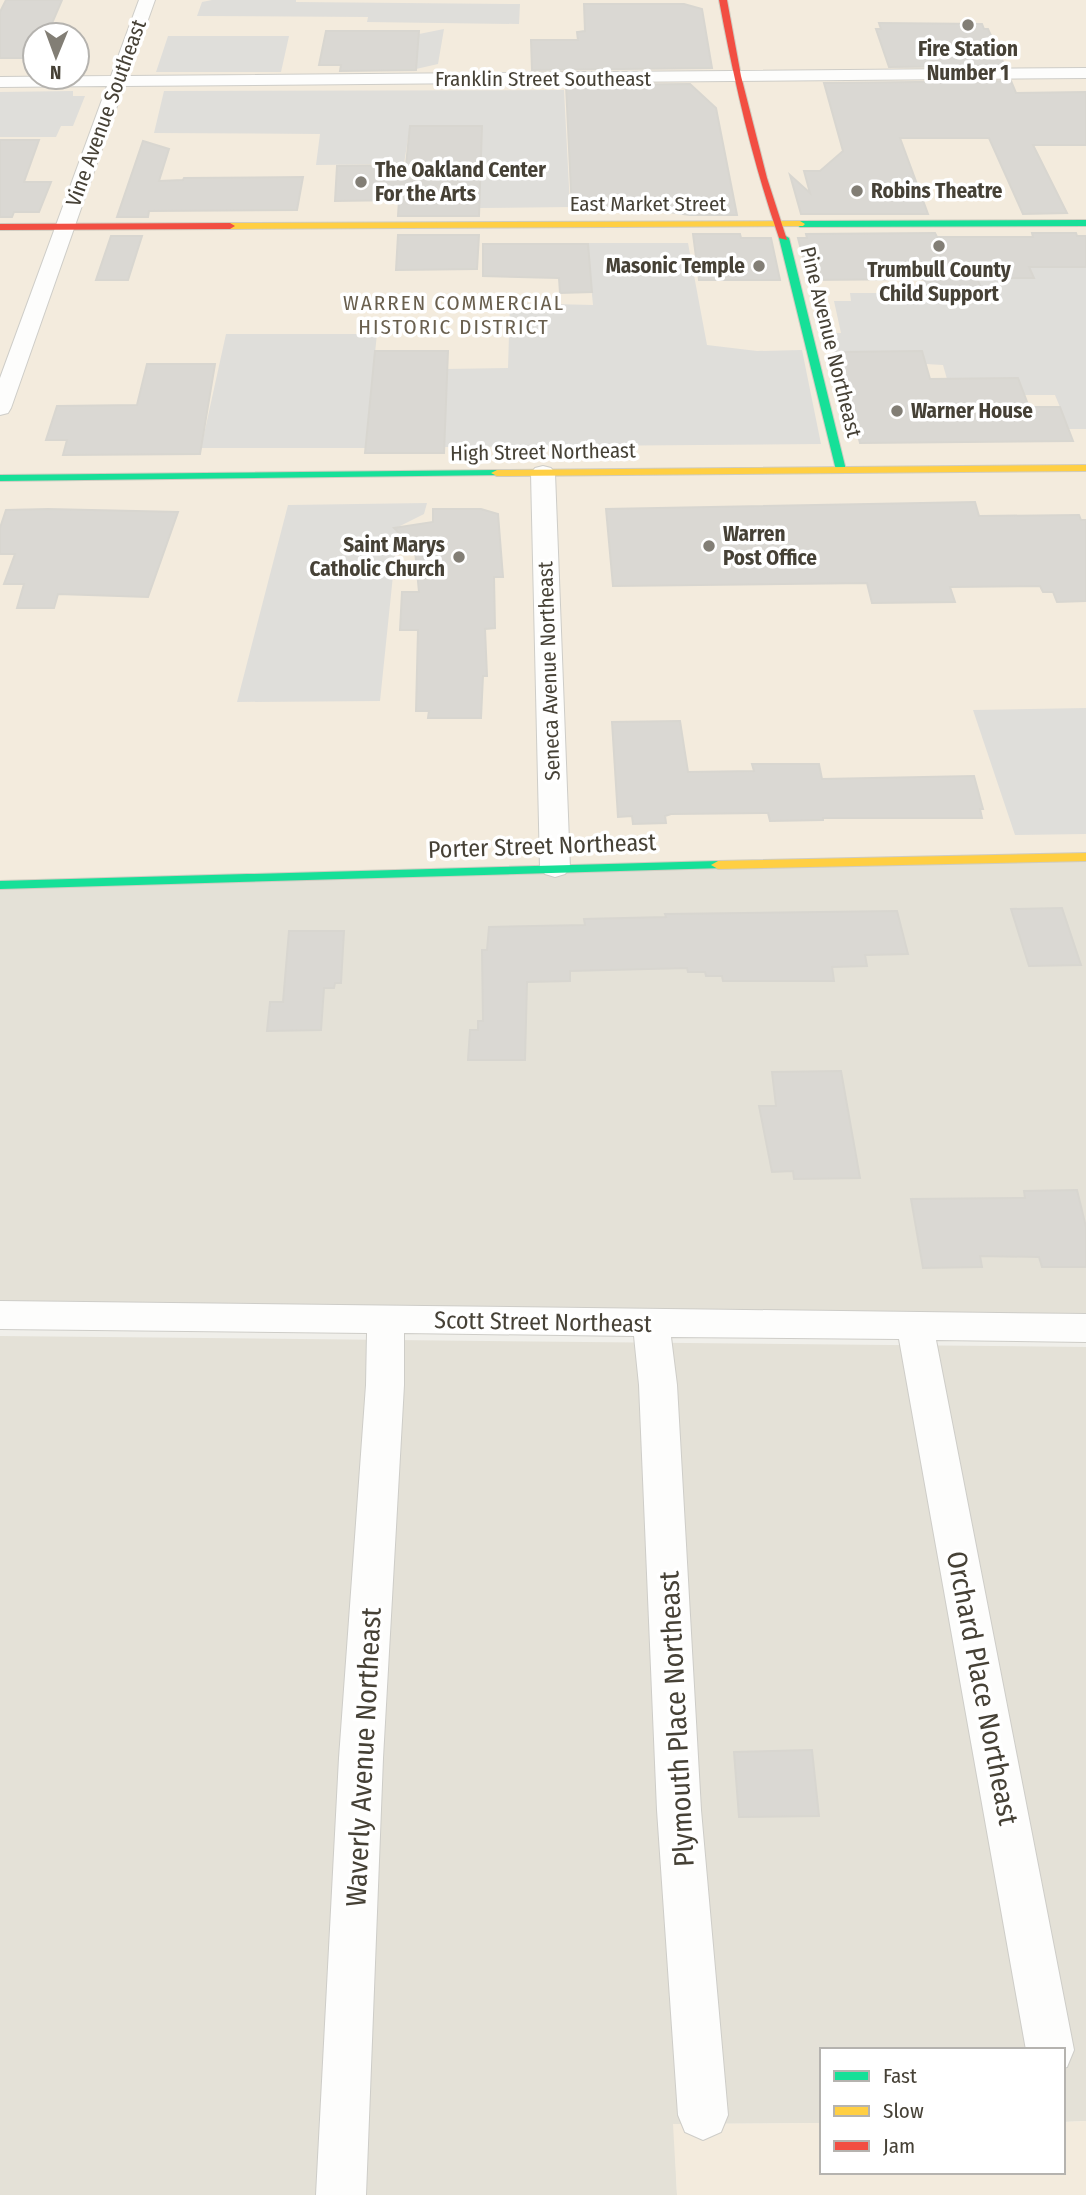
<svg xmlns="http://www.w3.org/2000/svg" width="1086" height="2195" font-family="'Fira Sans Condensed',sans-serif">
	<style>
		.residential { fill: #e4e1d7 }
		.commercial { fill: #f3ebdd; fill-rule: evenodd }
		.parking { fill: #dfdeda }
		.building { fill: #dad8d3; stroke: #d8d6d0; stroke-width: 2 }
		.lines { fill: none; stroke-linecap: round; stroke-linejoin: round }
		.street-casing { stroke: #cecdc8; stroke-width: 2 }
		.fast-casing { stroke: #cfccc1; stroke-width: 2 }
		.slow-casing { stroke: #cfccc1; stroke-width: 2 }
		.jam-casing { stroke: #cfccc1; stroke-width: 2 }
		.street { fill: #fdfdfc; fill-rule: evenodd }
		.fast { fill: #16e098; fill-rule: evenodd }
		.slow { fill: #ffcf43; fill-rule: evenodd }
		.jam { fill: #f24e42; fill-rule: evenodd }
		.poi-dot { fill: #827e75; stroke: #fff; stroke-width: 2.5 }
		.labels { text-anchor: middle; stroke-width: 7; stroke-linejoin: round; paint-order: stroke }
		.far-poi-label { font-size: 21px; font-weight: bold; fill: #464136; stroke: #fff; text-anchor: start }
		.far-street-label { font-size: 21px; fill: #464136; stroke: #fff }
		.far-neighbourhood-label { font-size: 21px; letter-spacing: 2px; fill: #695f4e; stroke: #fff }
		.street-label { font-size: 24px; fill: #464136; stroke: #fff }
		.near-street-label { font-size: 28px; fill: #464136; stroke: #fff }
	</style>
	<rect width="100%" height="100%" fill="#f0efea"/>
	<!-- residential -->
	<path class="residential" d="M1086,857V1327L0,1315V885Z
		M0,1336L1086,1347V2121L1063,2122V2050H822V2123L674,2124L677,2195H0Z"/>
	<!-- commercial -->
	<path class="commercial" d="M0,0H1086V857L0,885ZM35,35H77V77H35Z
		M1086,2121V2195H677L673,2124L822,2123V2172H1063V2122Z"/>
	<!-- parking -->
	<path class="parking" d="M212,0H296V2L520,4L519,24L367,22L368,17L197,16L202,2Z
		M444,29L438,64L416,69L419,34Z
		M168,36H289L281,72H156Z
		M564,90L570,207L478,208L482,126H410L404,164L316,165L320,134L154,133L164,91Z
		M73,91V96H85L73,126H61L56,137H0V92Z
		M587,243H688L707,345L757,351L802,350L821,444L445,447V369L508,368L510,303L593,305Z
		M1029,267H1086V429H1069L1055,395H1024L1018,378L947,379L943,365L926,364L921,351L834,352L829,333H841L834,301H851L850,293H929L931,299L984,298L977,278H1033Z
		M226,334H377L365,448H201Z
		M427,503L424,514L398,527L380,701L237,702L288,505Z
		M1086,708V834L1015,835L973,710Z"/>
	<!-- building -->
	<path class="building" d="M6,0H62L47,35H35V58H0V12Z
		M584,4H684L702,9L712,68L532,70L531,40H578L577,32L585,31Z
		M879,23L982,24L984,29H988L1005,66L889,67L876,29H881Z
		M326,31H419L416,70L340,71L341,65H319Z
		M1011,81L1016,93L1086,92V145H1033L1067,213L1023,214L989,138H900L928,214H801L790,175L810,193L804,171H820L843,151L824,83Z
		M690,84L716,108L737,215H690L662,211H572L566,85Z
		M410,126H482L479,216H398L399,200L335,201L337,166L406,165Z
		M0,140H39L24,182H51L39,212H14L12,217H0Z
		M143,141L169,149L159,181L183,180L184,178L303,177L297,210L149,211L148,217H117Z
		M935,233L937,237H1033L1032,233H1076L1077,236H1086V267H1029L1034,278H977L985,298L931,299L924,279L809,280L798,238H807L806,234Z
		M693,234H740L741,238H771L780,280H699Z
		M398,235H479L477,269L396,270Z
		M111,236H142L128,280H96Z
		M483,244H588L592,292L560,293L559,278L483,276Z
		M375,351H448L444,453H365Z
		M922,351L930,379L1018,378L1029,407H1060L1073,441L860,443L837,352Z
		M147,364H215L200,454L63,455L67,440H46L57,406L137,405Z
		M975,502L979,516L1079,515L1081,520H1086V601L1057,602L1053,592H1043L1040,586L950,587L955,602L872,603L867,583L613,586L606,509Z
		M48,509L178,512L148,597L58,594L54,608H17L24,584H4L15,554H0V528L6,510Z
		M433,509H481L498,514L503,577H494L495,628L485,629L487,676H483L481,718H428L429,711H416L418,630H400L402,592H419L415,550L394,528L433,522Z
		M680,721L688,772L754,771L752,764H819L822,779L974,776L983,809H980L982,818H823V820L770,821L768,813L671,814L665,816L666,823L633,824L632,816L618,817L612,722Z
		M1062,908L1081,965L1029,966L1011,909Z
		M897,911L908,954L865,955L867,966L832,967L834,981H723L722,976H706L705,972H688L687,968L570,971V981L527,982L525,1060H468L470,1030H478V1021H483L482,950H487L489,927L585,925L584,919L666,917L665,914Z
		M289,931H344L341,983H335L334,988H324L321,1030L267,1031L270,1002H283Z
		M841,1071L860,1178L794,1179L793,1171L772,1172L759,1106H776L772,1072Z
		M1077,1190L1086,1227V1267H1042L1039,1257L980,1256L982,1267L923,1268L911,1199L1025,1198L1024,1191Z
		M812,1750L819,1816L739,1817L734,1752Z"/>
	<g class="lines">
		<defs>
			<path id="street" d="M139,0H155L128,76L1086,68V78L124,86L11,408L8,413L0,415V378L107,86L0,87V77L111,76Z
				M543,466L551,468L555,473L570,868L565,874L555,877L545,874L540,868L531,473L535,468Z
				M0,1301L1086,1314V1342L936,1340L1074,2050L1067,2067L1063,2068V2050H1026L899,1339L671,1337L677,1385L701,1810L728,2115L721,2132L703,2140L685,2132L678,2115L657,1810L639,1385L634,1336L404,1333V1385L383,1758L366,2195H316L339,1758L366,1385L367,1333L0,1329Z"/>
			<path id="fast" d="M1086,220V226L800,227L795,224L800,221Z
				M784,235L789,238L846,470L841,473L836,470L779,238Z
				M497,470L501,471V475L0,481V475Z
				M718,861L725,865L723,868L0,889V881Z"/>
			<path id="slow" d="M800,221L805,224L803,226L230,229L225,226L230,223Z
				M1086,465V471L497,476L491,473L497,470Z
				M1086,853V861L718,869L711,865L718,861Z"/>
			<path id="jam" d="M719,0H727L741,76L767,178L787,240L779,238C752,160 734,81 719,0Z
				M0,224L230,223L235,226L230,229L0,230Z"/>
		</defs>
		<!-- street casing -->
		<use href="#street" class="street-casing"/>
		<!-- fast casing -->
		<use href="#fast" class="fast-casing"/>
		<!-- slow casing -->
		<use href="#slow" class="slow-casing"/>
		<!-- jam casing -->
		<use href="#jam" class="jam-casing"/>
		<!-- street -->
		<use href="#street" class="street"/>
		<!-- fast -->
		<use href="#fast" class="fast"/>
		<!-- slow -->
		<use href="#slow" class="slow"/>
		<!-- jam -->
		<use href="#jam" class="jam"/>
	</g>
	<!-- markers -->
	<g class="poi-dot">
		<circle cx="968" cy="25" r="7"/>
		<circle cx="361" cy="182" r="7"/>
		<circle cx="857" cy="191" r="7"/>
		<circle cx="939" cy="246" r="7"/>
		<circle cx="759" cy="266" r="7"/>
		<circle cx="897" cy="411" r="7"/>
		<circle cx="709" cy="546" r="7"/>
		<circle cx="459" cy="557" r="7"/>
	</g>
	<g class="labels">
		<!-- far-poi labels -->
		<g class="far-poi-label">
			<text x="968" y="56" text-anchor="middle">Fire Station<tspan x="968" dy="24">Number 1</tspan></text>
			<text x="375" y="177">The Oakland Center<tspan x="375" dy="24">For the Arts</tspan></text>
			<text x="871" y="198">Robins Theatre</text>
			<text x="745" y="273" text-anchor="end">Masonic Temple</text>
			<text x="939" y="277" text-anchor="middle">Trumbull County<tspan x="939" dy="24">Child Support</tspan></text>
			<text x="911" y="418">Warner House</text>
			<text x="723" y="541">Warren<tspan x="723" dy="24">Post Office</tspan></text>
			<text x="445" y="552" text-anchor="end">Saint Marys<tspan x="445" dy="24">Catholic Church</tspan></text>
		</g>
		<!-- far-street labels -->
		<g class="far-street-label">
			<text x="543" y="86">Franklin Street Southeast</text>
			<text transform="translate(106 113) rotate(-70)" y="7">Vine Avenue Southeast</text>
			<text x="648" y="211">East Market Street</text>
			<text transform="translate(831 342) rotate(76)" y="7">Pine Avenue Northeast</text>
			<text transform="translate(543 452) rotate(-1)" y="7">High Street Northeast</text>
			<text transform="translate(549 671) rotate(-92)" y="7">Seneca Avenue Northeast</text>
		</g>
		<!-- far-neighbourhood labels -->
		<g class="far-neighbourhood-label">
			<text x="454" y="310">WARREN COMMERCIAL<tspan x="454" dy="24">HISTORIC DISTRICT</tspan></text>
		</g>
		<!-- street labels -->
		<g class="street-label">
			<text transform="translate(542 846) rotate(-2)" y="8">Porter Street Northeast</text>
			<text transform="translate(543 1322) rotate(1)" y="8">Scott Street Northeast</text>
		</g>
		<!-- near-street labels -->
		<g class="near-street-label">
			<text transform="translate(983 1688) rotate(79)" y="10">Orchard Place Northeast</text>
			<text transform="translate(676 1719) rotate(-93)" y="10">Plymouth Place Northeast</text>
			<text transform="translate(363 1757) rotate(-87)" y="10">Waverly Avenue Northeast</text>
		</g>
	</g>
	<!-- legend -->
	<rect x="820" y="2048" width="245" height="126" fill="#ffffff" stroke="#b5b3af" stroke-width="2"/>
	<rect x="834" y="2071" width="35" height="10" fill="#16e098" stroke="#b5b3af" stroke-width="2"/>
	<text x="883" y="2083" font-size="21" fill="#464136">Fast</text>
	<rect x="834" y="2106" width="35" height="10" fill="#ffcf43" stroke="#b5b3af" stroke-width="2"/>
	<text x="883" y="2118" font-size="21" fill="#464136">Slow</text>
	<rect x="834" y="2141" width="35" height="10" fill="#f24e42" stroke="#b5b3af" stroke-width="2"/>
	<text x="883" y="2153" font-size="21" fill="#464136">Jam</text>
	<!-- north arrow -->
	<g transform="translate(56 56) rotate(181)"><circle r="33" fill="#ffffff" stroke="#b5b3af" stroke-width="2"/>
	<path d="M0-5L12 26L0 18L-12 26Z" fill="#827e75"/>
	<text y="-10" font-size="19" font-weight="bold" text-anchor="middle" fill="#464136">N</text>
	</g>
</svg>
